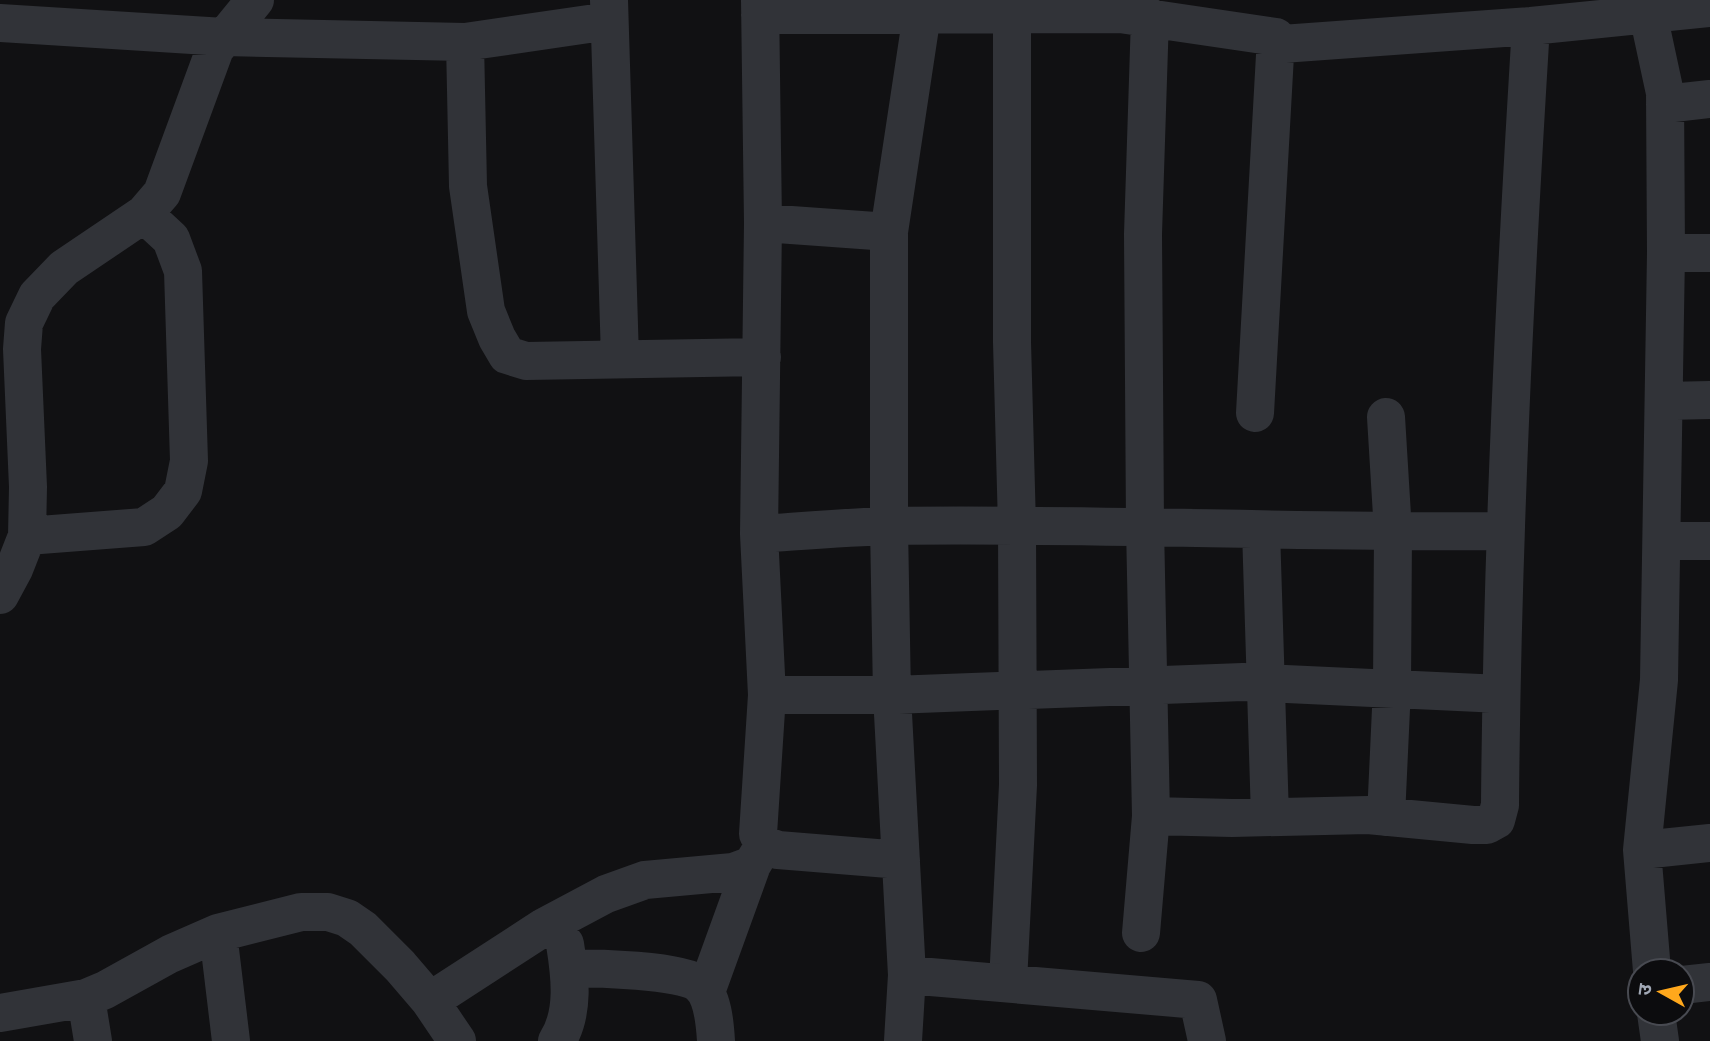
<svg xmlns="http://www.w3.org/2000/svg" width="1710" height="1041" font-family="Karla,'Noto Sans Devanagari',sans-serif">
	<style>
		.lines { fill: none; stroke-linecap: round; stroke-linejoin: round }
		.minor { stroke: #313338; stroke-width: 38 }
	</style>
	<rect width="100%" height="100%" fill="#111113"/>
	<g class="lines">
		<!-- minor -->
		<path class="minor" d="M609,0L620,358
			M760,0L763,223L759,534L767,695L758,834L764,845L778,850L901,860
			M1648,14L1665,93L1666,253L1659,680L1642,850L1652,971
			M760,15L1120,14L1276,37L1282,44L1531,26L1710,8
			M0,23L224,37L465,42L609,21
			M465,42L468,186L486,311L497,338L507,355L526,361L762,357
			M1665,104L1710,99
			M763,223L889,232V526L892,695L907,975L1198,1000L1207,1041
			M889,232L922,14
			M1666,253H1710
			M1665,401L1710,400
			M1255,413L1276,37
			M1261,530L1270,817
			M759,534C803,531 847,527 891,526C1096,523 1300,533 1505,531
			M27,536L144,527L167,512L183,491L189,461L183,271L171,239L144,214
			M1663,541H1710
			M0,595L14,569L27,536L28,487L22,349L24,323L37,296L64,268L144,214L162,193L215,49L255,0
			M767,695H892L1243,682L1501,694
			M1151,816L1232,818L1368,815L1473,825H1487L1496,820L1500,805C1502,545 1515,285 1531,26
			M1386,817L1392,687L1393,532L1386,417
			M1642,850L1710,843
			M218,933L231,1041
			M1141,933L1151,816L1145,526L1143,234L1150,17
			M569,968C594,968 682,970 699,984C713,996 715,1024 716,1041
			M1008,982L1018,785L1017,526L1012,342V14
			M1682,985L1710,982
			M706,992L752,865
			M86,998L93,1041
			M430,1001L544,927L606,894L645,880L733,872L752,865L764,845
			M0,1013L86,998L105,990L170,954L218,933L301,912H328L347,918L363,929L400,966L430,1001L457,1041
			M1656,1013L1660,1041
			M557,1041C575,1013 570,975 565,944
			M903,1041L907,975"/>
	</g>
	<!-- north arrow -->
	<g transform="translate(1661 992) rotate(278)"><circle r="33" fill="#0c0c0e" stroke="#484a51" stroke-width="2"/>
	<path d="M0-5L12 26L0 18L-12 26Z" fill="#ffa81c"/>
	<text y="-10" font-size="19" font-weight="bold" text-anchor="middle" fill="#a1a8b5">उ</text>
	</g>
</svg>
